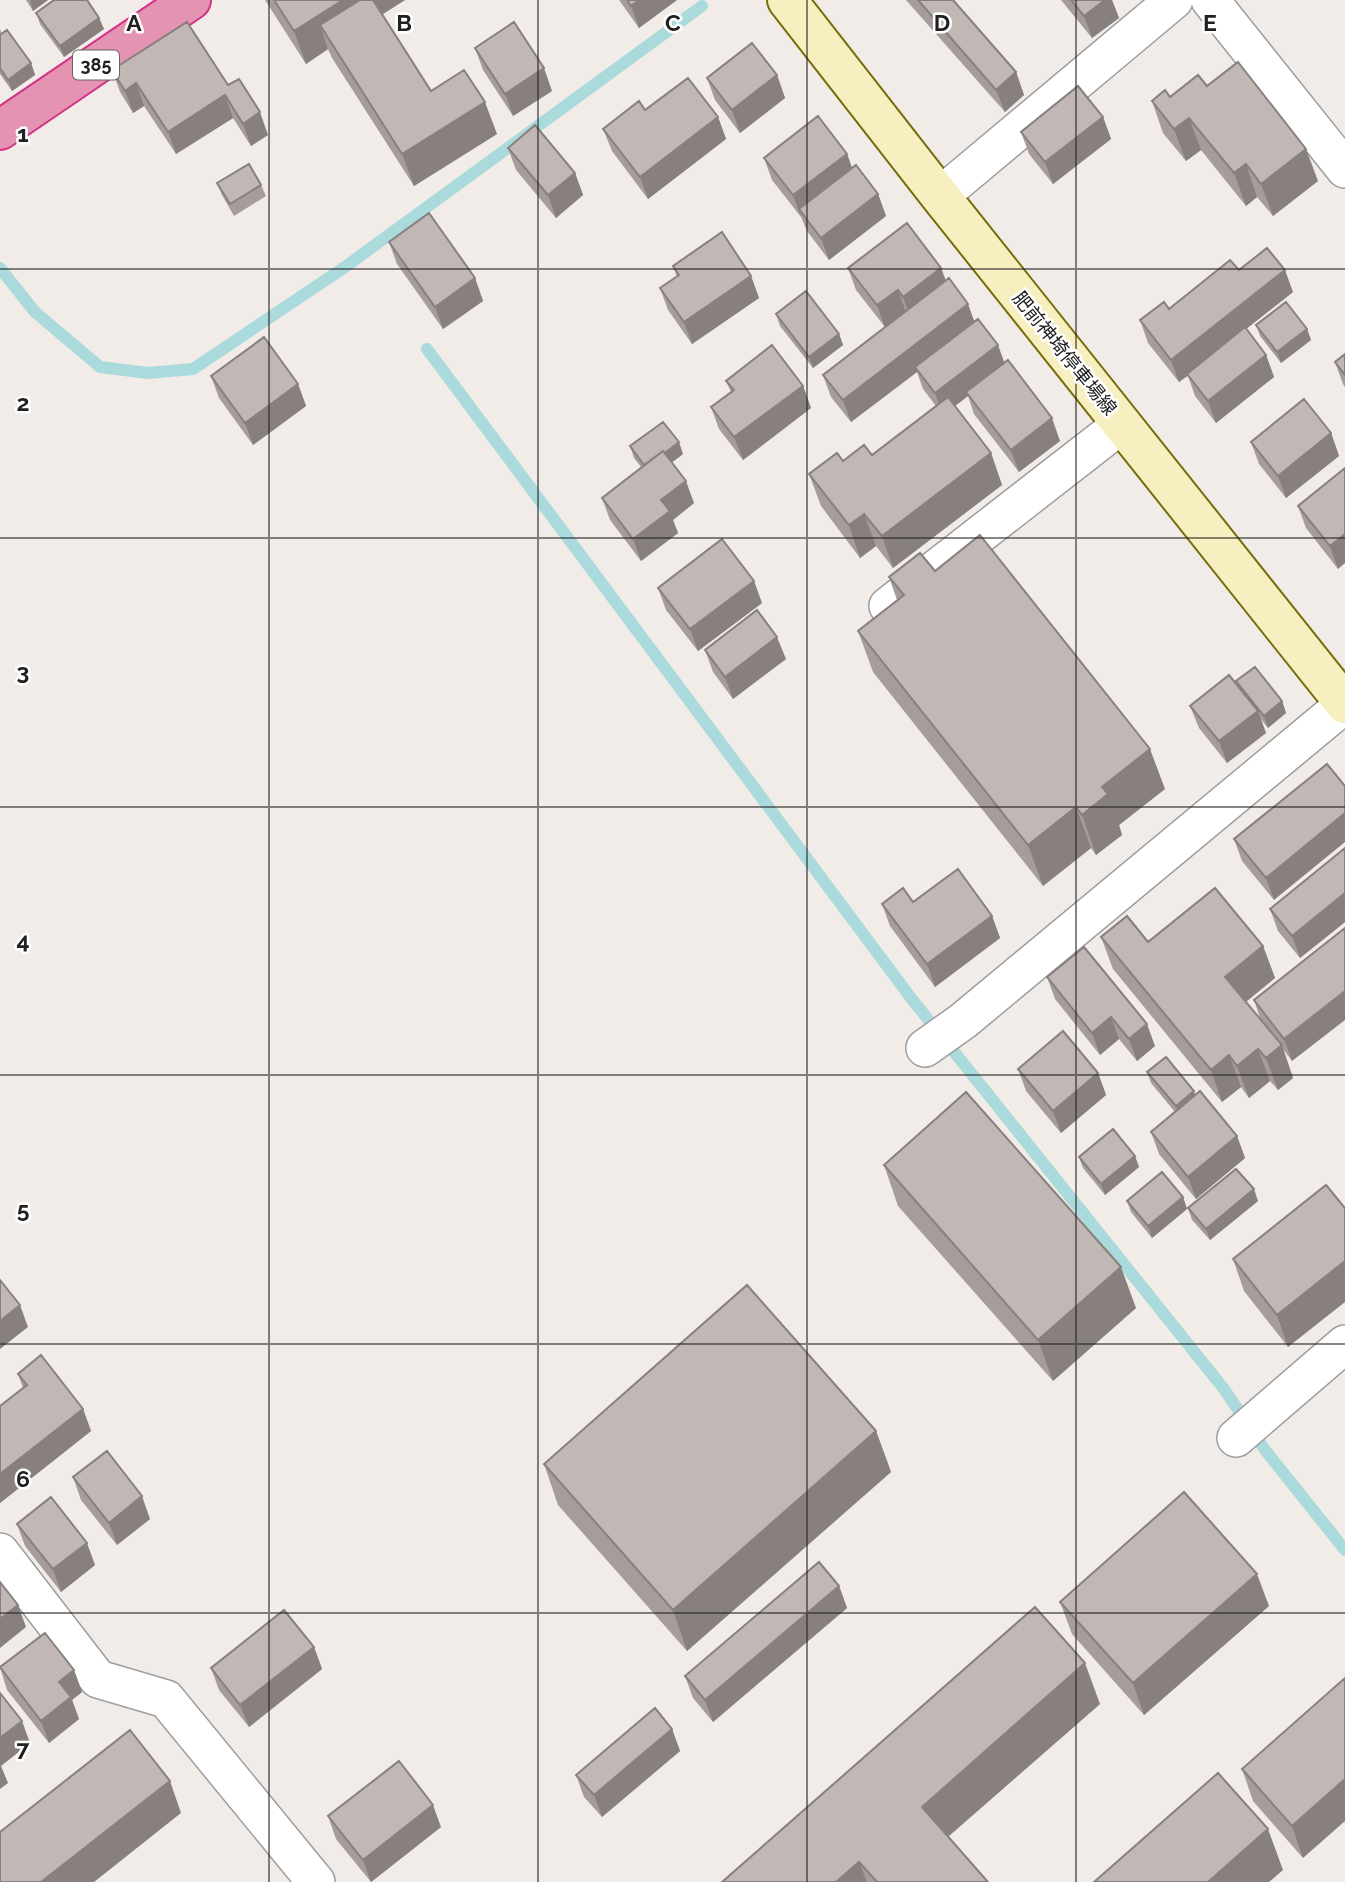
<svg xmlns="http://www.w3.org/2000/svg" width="1345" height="1882" font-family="Raleway,'Noto Sans JP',sans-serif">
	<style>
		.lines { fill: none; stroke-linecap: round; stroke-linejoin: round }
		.stream { stroke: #abdadc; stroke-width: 12 }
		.street-casing { stroke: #9e9e9e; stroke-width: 40 }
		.secondary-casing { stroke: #756d0a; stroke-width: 42 }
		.highway-casing { stroke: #d33087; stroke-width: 42 }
		.street { stroke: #fff; stroke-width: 37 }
		.secondary { stroke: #f7efc0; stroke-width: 38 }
		.highway { stroke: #e494b2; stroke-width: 38 }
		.wall { fill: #a69d9b }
		.shaded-wall { fill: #87807e }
		.building { fill: #c1b7b4; stroke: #87807e; stroke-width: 2 }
		.grid { fill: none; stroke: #212121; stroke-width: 2; stroke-opacity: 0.55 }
		.labels { text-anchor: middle; stroke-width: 5; stroke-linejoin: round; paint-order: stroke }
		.shield { fill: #fff; stroke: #646464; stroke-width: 2 }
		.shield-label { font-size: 18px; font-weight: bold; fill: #212121 }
		.street-label { font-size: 19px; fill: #212121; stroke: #fff }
		.grid-label { font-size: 23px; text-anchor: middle; font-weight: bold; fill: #212121; stroke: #fff; stroke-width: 5; stroke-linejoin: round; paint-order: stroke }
	</style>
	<rect width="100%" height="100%" fill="#f1ece8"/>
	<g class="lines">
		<!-- stream -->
		<path class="stream" d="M0,268L35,312L100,367L148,373L193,369L345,267L702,6
			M427,349L911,998L1224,1389L1265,1450L1345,1550"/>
		<defs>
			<path id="street" d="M1210,0L1345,169
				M940,196L1174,0
				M888,606L1122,424
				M925,1048L963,1021L1345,704
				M1236,1438L1345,1344
				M0,1552L98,1679L166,1699L316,1882"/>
			<path id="secondary" d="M787,0L940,196L1345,704"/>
			<path id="highway" d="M0,130L191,0"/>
		</defs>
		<!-- street casing -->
		<use href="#street" class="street-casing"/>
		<!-- secondary casing -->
		<use href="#secondary" class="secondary-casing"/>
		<!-- highway casing -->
		<use href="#highway" class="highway-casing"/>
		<!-- street -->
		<use href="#street" class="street"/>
		<!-- secondary -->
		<use href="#secondary" class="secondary"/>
		<!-- highway -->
		<use href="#highway" class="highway"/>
	</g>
	<!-- wall -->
	<path class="wall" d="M26,0H48L33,11Z
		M265,0H405L382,14L431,91L497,134L414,186L332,58L328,49L306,64Z
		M619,0H677L639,28Z
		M906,0H953L1016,72L1024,95L1005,112Z
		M1061,0H1112L1119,18L1092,38Z
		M36,13L99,18L104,29L64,57L40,24Z
		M0,29L2,34L31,63L35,75L12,91L0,74Z
		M475,48L552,91L513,116L483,70Z
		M112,70L228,85L268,135L251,146L233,118L176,154L144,106L133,113L120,92Z
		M777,75L785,98L740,133L715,100L707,78Z
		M1207,86L1318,181L1273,216L1257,197L1246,206L1201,150L1186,161L1163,133L1152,101L1170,97Z
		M645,110L718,117L726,139L648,199L612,151L603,129Z
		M1103,117L1111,139L1053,184L1029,154L1021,132Z
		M508,148L575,173L583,195L556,218L516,170Z
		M847,154L852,168L878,194L886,216L829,260L807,231L801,217L772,180L764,158Z
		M217,183L261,185L266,196L234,216L222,195Z
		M389,242L475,278L483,301L443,329L397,264Z
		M673,266L751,276L759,298L692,344L668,310L660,288L677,277Z
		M848,268H941L946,281L1060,441L1019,472L974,414L968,396L955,406L991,453L1002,485L893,568L876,546L860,558L821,506L809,474L843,461L872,455L936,406L923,389L917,372L851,422L831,397L823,375L885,327L856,290Z
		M1239,270L1293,292L1246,329L1266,355L1274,377L1216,423L1195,396L1188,376L1179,382L1148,343L1140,320L1169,309Z
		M776,314L839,334L843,345L813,368L780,326Z
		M1256,325L1307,329L1311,340L1281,363L1260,336Z
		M1345,354V387L1343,384L1335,362Z
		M211,376L298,384L306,406L253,445L219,398Z
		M726,381L803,386L811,408L743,460L719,429L711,407L731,392Z
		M1331,433L1339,456L1286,498L1259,464L1251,442Z
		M630,446L683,454L672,462L694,503L673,520L678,533L641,561L610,520L602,498L641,467L634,458Z
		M1345,468L1338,569L1306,528L1298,506Z
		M935,571L1165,789L1119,825L1122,835L1096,855L1091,848L1043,886L873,672L858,631L897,600L889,577Z
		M658,588L762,603L698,651L666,610Z
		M705,650L786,659L733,699L713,672Z
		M1236,681L1282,701L1286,713L1268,728L1260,718L1266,733L1227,763L1199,728L1190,706L1238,686Z
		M1327,764L1274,900L1242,861L1234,839Z
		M1345,848V922L1300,958L1278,931L1270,909Z
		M913,902L992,916L1000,938L935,987L890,926L882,904Z
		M1345,928L1292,1061L1283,1049L1293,1078L1278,1090L1270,1081L1249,1098L1241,1087L1222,1102L1113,969L1101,937L1148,942L1263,946L1275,978L1246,1002L1261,1021L1254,1000Z
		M1084,947L1155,1046L1137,1061L1119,1039L1100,1055L1055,999L1047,977Z
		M1018,1069L1098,1073L1106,1095L1061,1133L1026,1091Z
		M1147,1072L1237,1136L1245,1158L1196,1199L1159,1154L1151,1132L1175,1112L1151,1083Z
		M1135,1156L1139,1167L1105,1195L1083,1168L1079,1157Z
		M884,1165L1136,1308L1053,1381L898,1206Z
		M1326,1185L1288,1347L1244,1291L1233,1259Z
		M1183,1197L1187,1209L1152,1238L1131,1212L1127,1201Z
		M1258,1201L1210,1240L1192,1220L1188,1208Z
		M18,1374L83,1409L91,1431L0,1503V1406L23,1388Z
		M876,1431L891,1472L687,1651L558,1505L544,1464Z
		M73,1477L150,1519L117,1545L81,1500Z
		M17,1524L95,1565L61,1592L25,1546Z
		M839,1586L847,1608L713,1722L693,1698L685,1676Z
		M1060,1602L1269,1606L1144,1715L1072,1634Z
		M314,1647L322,1669L249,1727L219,1690L211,1668Z
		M0,1667L74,1670L82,1692L72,1700L79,1719L49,1743L7,1690Z
		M1345,1678L1303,1858L1253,1801L1242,1769Z
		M1100,1704L948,1837L988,1882H722Z
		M672,1729L680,1751L602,1817L584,1797L576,1775Z
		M328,1816L441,1827L371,1882L336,1839Z"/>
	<!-- shaded-wall -->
	<path class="shaded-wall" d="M30,0H48L33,11Z
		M343,0H405L333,46L320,25L328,49L306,64L294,31Z
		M639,0H677L639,28L631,6Z
		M1105,0H1112L1119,18L1092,38L1084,16Z
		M99,18L104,29L64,57L60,46Z
		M31,63L35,75L12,91L8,80Z
		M544,68L552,91L513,116L505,94Z
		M1016,72L1024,95L1005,112L996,90Z
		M777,75L785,98L740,133L732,110Z
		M136,83L144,106L133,113L125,91Z
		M225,95L233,118L176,154L168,132Z
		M485,102L497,134L414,186L402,154Z
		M260,112L268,135L251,146L243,124Z
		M718,117L726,139L648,199L640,177Z
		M1103,117L1111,139L1053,184L1045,162Z
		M1189,118L1201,150L1186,161L1174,129Z
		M1306,149L1318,181L1273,216L1261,184Z
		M847,154L855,176L799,209L801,217L793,195Z
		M1246,164L1257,197L1246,206L1234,173Z
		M575,173L583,195L556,218L548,195Z
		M878,194L886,216L829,260L821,238Z
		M941,268L949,290L911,319L903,297Z
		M1285,270L1293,292L1179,382L1171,360Z
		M751,276L759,298L692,344L684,322Z
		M475,278L483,301L443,329L435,307Z
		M898,290L906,312L885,328L877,305Z
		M968,304L976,326L915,367L917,372L851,422L843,400Z
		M1307,329L1311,340L1281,363L1277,352Z
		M839,334L843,345L813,368L809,357Z
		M998,345L1006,367L966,392L968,396L943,415L935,393Z
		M1266,355L1274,377L1216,423L1208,401Z
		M298,384L306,406L253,445L245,423Z
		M803,386L811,408L743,460L734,437Z
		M1052,418L1060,441L1019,472L1011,450Z
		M1331,433L1339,456L1286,498L1278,476Z
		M679,442L683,454L650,479L646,467Z
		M991,453L1002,485L893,568L882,536Z
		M686,481L694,503L673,520L678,533L641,561L633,539L661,500Z
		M864,514L876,546L860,558L849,525Z
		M1345,534V563L1338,569L1330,546Z
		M754,581L762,603L698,651L690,629Z
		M777,637L786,659L733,699L725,677Z
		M1282,701L1286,713L1268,728L1264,716Z
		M1258,711L1266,733L1227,763L1219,741Z
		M1150,749L1165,789L1119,825L1122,835L1096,855L1082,815L1102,787Z
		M1076,807L1091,848L1043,886L1028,845Z
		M1345,813V842L1274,900L1266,878Z
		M1345,893V922L1300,958L1292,936Z
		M992,916L1000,938L935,987L927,964Z
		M1263,946L1275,978L1237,1009L1225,977Z
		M1345,991V1020L1292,1061L1284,1039Z
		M1111,1017L1119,1039L1100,1055L1092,1033Z
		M1147,1024L1155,1046L1137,1061L1129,1039Z
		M1282,1045L1293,1078L1278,1090L1266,1058Z
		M1258,1049L1270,1081L1249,1098L1237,1066Z
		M1229,1055L1241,1087L1222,1102L1211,1070Z
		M1098,1073L1106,1095L1061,1133L1053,1111Z
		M1194,1091L1198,1103L1180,1118L1176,1106Z
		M1237,1136L1245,1158L1196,1199L1188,1177Z
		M1135,1156L1139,1167L1105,1195L1101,1184Z
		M1254,1189L1258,1201L1210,1240L1206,1229Z
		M1183,1197L1187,1209L1152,1238L1148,1226Z
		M1345,1261V1302L1288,1347L1277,1315Z
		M1121,1267L1136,1308L1053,1381L1038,1340Z
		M20,1305L28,1327L0,1349V1321Z
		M83,1409L91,1431L0,1503V1474Z
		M876,1431L891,1472L687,1651L673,1610Z
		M142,1496L150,1519L117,1545L109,1523Z
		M87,1543L95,1565L61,1592L53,1569Z
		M1257,1574L1269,1606L1144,1715L1133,1683Z
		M839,1586L847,1608L713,1722L705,1700Z
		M18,1605L26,1627L0,1648V1619Z
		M314,1647L322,1669L249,1727L240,1705Z
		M1085,1663L1100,1704L936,1847L922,1807Z
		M74,1670L82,1692L72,1700L79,1719L49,1743L41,1721L59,1682Z
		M22,1721L30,1743L1,1766L8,1783L0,1789V1738Z
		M672,1729L680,1751L602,1817L594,1795Z
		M1345,1779V1821L1303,1858L1292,1826Z
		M170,1781L181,1813L94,1882H41Z
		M433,1805L441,1827L371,1882L363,1860Z
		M1268,1829L1283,1870L1269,1882H1208Z
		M859,1862L867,1882H836Z"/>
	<!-- building -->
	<path class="building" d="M54,0H87L99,18L60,46L36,13Z
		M274,0H343L294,31Z
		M360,0H373L431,91L464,70L485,102L402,154L320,25Z
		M627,0H639L631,6Z
		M918,0H953L1016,72L996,90Z
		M1071,0H1105L1084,16Z
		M187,22L228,85L239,79L260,112L243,124L225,95L168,132L136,83L125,91L112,70Z
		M514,22L544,68L505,94L475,48Z
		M7,30L31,63L8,80L0,68V35Z
		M752,43L777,75L732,110L707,78Z
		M1238,62L1306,149L1261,184L1246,164L1234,173L1189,118L1174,129L1152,101L1165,90L1170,97L1198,75L1207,86Z
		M688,78L718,117L640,177L603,129L639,101L645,110Z
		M1078,86L1103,117L1045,162L1021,132Z
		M818,116L847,154L793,195L764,158Z
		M535,125L575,173L548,195L508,148Z
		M249,164L261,185L230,204L217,183Z
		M856,165L878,194L821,238L799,209Z
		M429,213L475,278L435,307L389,242Z
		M907,223L941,268L903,297L898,290L877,305L848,268Z
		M722,232L751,276L684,322L660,288L679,275L673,266Z
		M1267,248L1285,270L1171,360L1140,320L1164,302L1169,309L1230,260L1239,270Z
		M949,278L968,304L843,400L823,375Z
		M806,291L839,334L809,357L776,314Z
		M1286,302L1307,329L1277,352L1256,325Z
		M978,319L998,345L935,393L915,367Z
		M1245,327L1266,355L1208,401L1187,374Z
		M264,337L298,384L245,423L211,376Z
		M772,345L803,386L734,437L711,407L734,390L726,381Z
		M1345,354V375L1335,362Z
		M1008,360L1052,418L1011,450L966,392Z
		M948,397L991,453L882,536L864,514L849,525L809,474L837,453L843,461L864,445L872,455Z
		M1304,399L1331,433L1278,476L1251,442Z
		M663,422L679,442L665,453L663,451L644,465L630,446Z
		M663,451L686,481L661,500L670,511L633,539L602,498Z
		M1345,468V534L1330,546L1298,506Z
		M980,535L1150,749L1102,787L1108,794L1082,815L1076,807L1028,845L858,631L904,595L889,577L920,553L935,571Z
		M722,539L754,581L690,629L658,588Z
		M757,610L777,637L725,677L705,650Z
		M1255,667L1282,701L1264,716L1236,681Z
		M1229,675L1258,711L1219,741L1190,706Z
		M1327,764L1345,786V813L1266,878L1234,839Z
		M1345,848V893L1292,936L1270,909Z
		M958,869L992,916L927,964L882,904L903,888L913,902Z
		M1215,888L1263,946L1225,977L1282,1045L1266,1058L1258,1049L1237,1066L1229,1055L1211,1070L1101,937L1127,916L1148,942Z
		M1345,928V991L1284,1039L1254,1000Z
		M1084,947L1147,1024L1129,1039L1111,1017L1092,1033L1047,977Z
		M1063,1031L1098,1073L1053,1111L1018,1069Z
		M1166,1057L1194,1091L1176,1106L1147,1072Z
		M1200,1091L1237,1136L1188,1177L1151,1132Z
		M966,1092L1121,1267L1038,1340L884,1165Z
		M1113,1129L1135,1156L1101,1184L1079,1157Z
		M1236,1169L1254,1189L1206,1229L1188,1208Z
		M1162,1172L1183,1197L1148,1226L1127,1201Z
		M1326,1185L1345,1208V1261L1277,1315L1233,1259Z
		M0,1280L20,1305L0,1321Z
		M747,1285L876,1431L673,1610L544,1464Z
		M41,1355L83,1409L0,1474V1406L27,1385L18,1374Z
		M107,1451L142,1496L109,1523L73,1477Z
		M1184,1492L1257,1574L1133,1683L1060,1602Z
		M51,1497L87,1543L53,1569L17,1524Z
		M819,1562L839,1586L705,1700L685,1676Z
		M0,1582L18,1605L0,1619Z
		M1035,1607L1085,1663L922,1807L988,1882H877L859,1862L836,1882H722Z
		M284,1610L314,1647L240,1705L211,1668Z
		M45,1633L74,1670L59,1682L71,1697L41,1721L0,1667Z
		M1345,1678V1779L1292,1826L1242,1769Z
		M0,1693L22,1721L0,1738Z
		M655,1708L672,1729L594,1795L576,1775Z
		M130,1730L170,1781L41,1882H0V1832Z
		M399,1761L433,1805L363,1860L328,1816Z
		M1218,1773L1268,1829L1208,1882H1094Z"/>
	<!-- grid -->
	<path class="grid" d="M269,0V1882M538,0V1882M807,0V1882M1076,0V1882M0,269H1345M0,538H1345M0,807H1345M0,1075H1345M0,1344H1345M0,1613H1345"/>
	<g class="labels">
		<!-- shield labels -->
		<rect class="shield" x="73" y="50.5" width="46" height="29" rx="5"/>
		<g class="shield-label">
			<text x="96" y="71">385</text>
		</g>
		<!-- street labels -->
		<g class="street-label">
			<text transform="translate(1065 353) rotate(51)" y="7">肥前神埼停車場線</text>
		</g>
	</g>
	<g class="grid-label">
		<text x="134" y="31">A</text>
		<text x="404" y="31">B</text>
		<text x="673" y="31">C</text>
		<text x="942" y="31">D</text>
		<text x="1210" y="31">E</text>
		<text x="23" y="142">1</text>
		<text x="23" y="411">2</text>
		<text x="23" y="680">3</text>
		<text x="23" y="949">4</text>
		<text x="23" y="1218">5</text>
		<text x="23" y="1487">6</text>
		<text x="23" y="1756">7</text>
	</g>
</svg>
